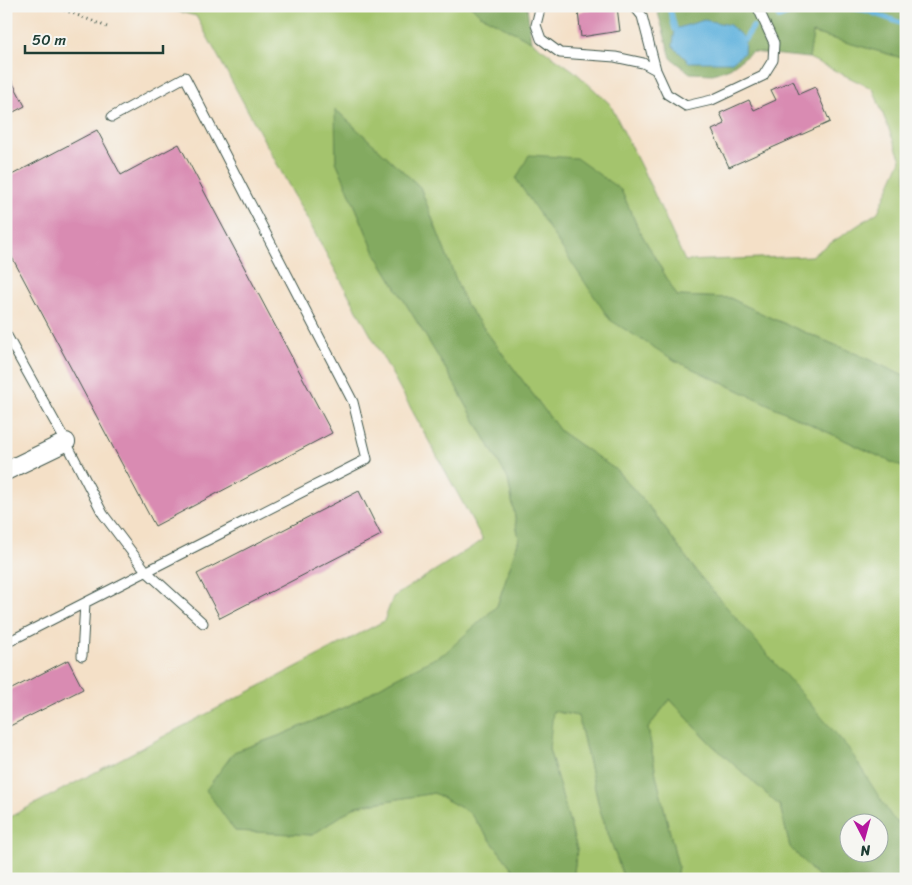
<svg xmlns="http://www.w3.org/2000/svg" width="912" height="885" font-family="Sriracha,sans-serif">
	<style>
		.green { fill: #a4c46d; stroke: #628050 }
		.forest { fill: #83aa60; stroke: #51744a; fill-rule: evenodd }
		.water { fill: #63b4de; stroke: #417889 }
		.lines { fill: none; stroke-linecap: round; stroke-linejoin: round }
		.stream { stroke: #63b4de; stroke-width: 5.5 }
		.building { fill: #d98bb2 }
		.lane-casing { stroke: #3f554a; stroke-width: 11 }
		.street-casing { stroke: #3f554a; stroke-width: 20 }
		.path { stroke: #3f554a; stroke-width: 3; stroke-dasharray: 1 4; stroke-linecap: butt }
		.lane { stroke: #fff; stroke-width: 9 }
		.street { stroke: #fff; stroke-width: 18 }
	</style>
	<rect width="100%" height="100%" fill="#f6f6f2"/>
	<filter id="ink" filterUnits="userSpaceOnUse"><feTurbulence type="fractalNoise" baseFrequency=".02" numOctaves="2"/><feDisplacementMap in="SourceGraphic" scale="10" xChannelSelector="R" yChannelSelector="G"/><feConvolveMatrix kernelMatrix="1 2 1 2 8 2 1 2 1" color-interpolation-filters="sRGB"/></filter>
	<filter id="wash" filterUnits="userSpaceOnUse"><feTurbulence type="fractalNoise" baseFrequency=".0096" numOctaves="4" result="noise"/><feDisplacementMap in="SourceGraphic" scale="20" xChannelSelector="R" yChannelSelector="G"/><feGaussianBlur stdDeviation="1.12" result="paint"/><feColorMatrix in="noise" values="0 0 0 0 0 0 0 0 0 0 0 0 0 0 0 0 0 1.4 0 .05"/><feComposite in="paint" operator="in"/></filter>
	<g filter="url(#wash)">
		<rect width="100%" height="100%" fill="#f4e0c7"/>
		<!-- green -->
		<path class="green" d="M156,6H471L479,14L531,41L574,71L610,104L653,191L685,261L811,256L878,212L901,160L873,89L809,58L813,33L906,59V377L859,355L771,318L730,298L677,296L638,228L621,190L674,360L906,469V831L891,816L699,575L647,504L616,470L560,431L465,303L420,187L336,110V161L375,253L450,376L508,479L519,539L497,606L445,654L390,681L348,706L284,734L234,752L235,831L312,835L356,806L434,793L469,812L520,879H6V819L384,621L393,597L483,540L196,16Z
			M670,699L709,742L780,806L790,847L820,879H676L678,866L656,775L648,728Z
			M552,711L578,716L600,810L624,879H573L577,849L549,749Z"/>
		<!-- forest -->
		<path class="forest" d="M471,6H527L531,41L479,14Z
			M656,6H906V59L813,33L809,58L752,52L730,68L713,74L690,73L671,58Z
			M335,109L420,187L465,303L560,431L616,470L647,504L699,575L849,749L891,816L906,831V879H820L790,847L780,806L709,742L670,699L648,728L656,775L678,866L676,879H624L600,810L578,716L553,711L549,749L577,849L573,879H520L469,812L434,793L356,806L312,835L235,831L206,790L234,752L284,734L348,706L390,681L445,653L497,606L519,539L508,479L450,376L375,253L336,161ZM880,822V852H850V822Z
			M529,155L576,158L621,190L638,228L677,296L730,298L771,318L859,355L906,377V469L674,360L610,320L516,179Z"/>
		<!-- water -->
		<path class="water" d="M704,20L730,25L745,39L744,53L732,62H689L673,46L675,29Z"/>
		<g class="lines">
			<!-- stream -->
			<path class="stream" d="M669,6L675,29
				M841,6L865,10L906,25
				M779,17L801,8L813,6
				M745,39L753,27"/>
		</g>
		<g id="blocks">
			<!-- building -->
			<path class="building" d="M588,6H605L606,9L617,7L620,31L581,37L578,12L589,10Z
				M6,70L25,106L6,116Z
				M793,80L799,94L815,87L830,122L729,167L712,130L725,124L720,113L749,100L754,110L776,100L771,90Z
				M97,130L121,175L179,144L332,433L155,526L6,246V178Z
				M359,491L381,535L220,618L197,574Z
				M68,660L83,689L6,728V692Z"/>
		</g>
	</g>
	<g filter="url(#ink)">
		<use href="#blocks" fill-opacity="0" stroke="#3f554a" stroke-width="1"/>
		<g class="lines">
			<defs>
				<path id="lane" d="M544,6L540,9L536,25L541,39L560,53L615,57L643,63L656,70
					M634,6L642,16L656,70L667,94L686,106L712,100L763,76L773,60L774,43L757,6
					M6,334L66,442L103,514L146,571L203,623
					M6,643L367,459L353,402L185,77L112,117
					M82,656L85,603"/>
				<path id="street" d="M6,471L66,442"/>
			</defs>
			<!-- lane casing -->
			<use href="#lane" class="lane-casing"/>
			<!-- street casing -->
			<use href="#street" class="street-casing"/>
			<!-- path -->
			<path class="path" d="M55,6L107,27"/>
			<!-- lane -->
			<use href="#lane" class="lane"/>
			<!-- street -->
			<use href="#street" class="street"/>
		</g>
	</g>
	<!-- margin -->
	<rect width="912" height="885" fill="none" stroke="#f6f6f2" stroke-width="25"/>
	<!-- north arrow -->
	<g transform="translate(864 838) rotate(174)"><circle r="24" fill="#f6f6f2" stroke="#a0aca6"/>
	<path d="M0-4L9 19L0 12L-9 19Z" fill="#b5179e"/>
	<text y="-8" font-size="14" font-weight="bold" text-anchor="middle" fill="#1f3d34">N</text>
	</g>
	<!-- scale -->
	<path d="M25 45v8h138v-8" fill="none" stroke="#1f3d34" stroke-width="2.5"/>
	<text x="32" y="45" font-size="15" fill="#1f3d34" stroke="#f6f6f2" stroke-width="4" paint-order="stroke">50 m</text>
</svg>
